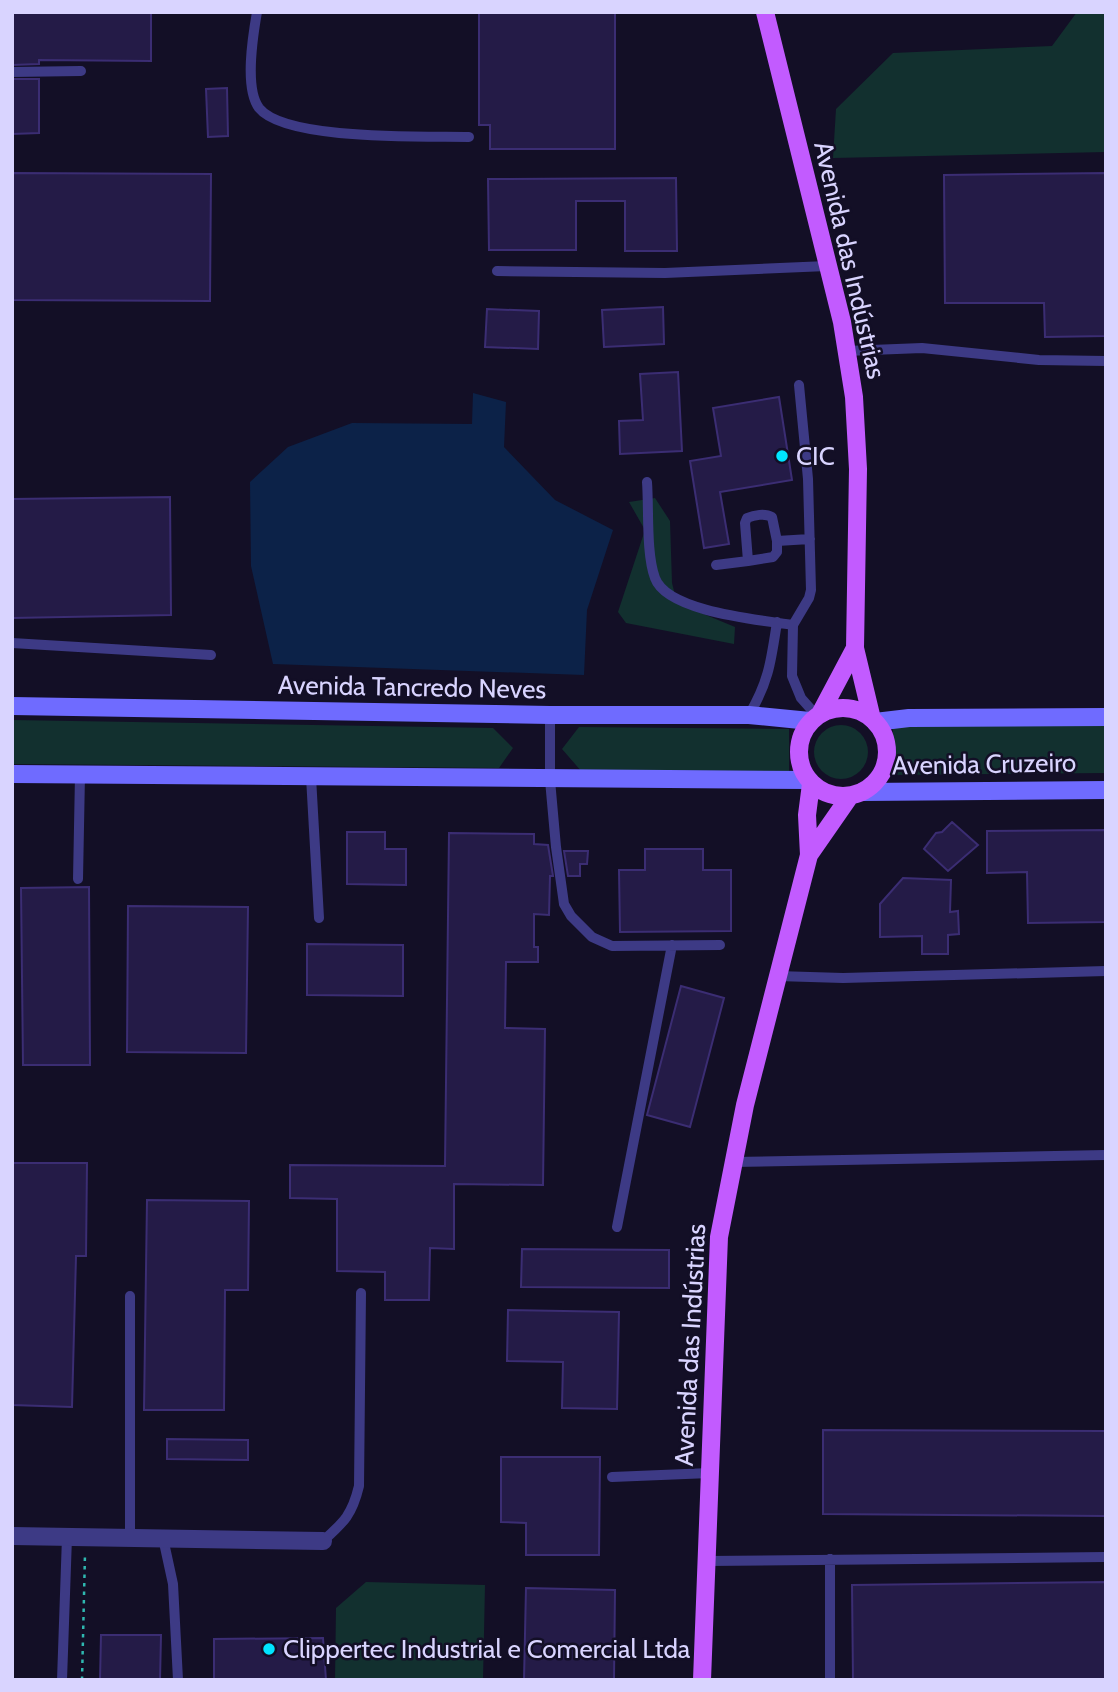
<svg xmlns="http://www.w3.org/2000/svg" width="1118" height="1692" font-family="Cabin,sans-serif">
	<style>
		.green { fill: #12302f }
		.water { fill: #0c2248 }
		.building { fill: #241b47; stroke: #3b2d73; stroke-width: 2 }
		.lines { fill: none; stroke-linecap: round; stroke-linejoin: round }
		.path { stroke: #2fb8b0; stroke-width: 2.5; stroke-dasharray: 3.5 5; stroke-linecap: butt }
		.lane { stroke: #3d3a85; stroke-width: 10 }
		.street { stroke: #3d3a85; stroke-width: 18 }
		.secondary { stroke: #6f6bff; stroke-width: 18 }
		.primary { stroke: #c25bff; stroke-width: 18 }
		.poi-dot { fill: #00e5ff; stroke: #130f26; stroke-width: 2.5 }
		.labels { text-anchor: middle; stroke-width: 5; stroke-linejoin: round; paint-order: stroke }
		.street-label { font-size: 26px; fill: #d9d4ff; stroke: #130f26 }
		.poi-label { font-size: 26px; fill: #d9d4ff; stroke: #130f26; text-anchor: start }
	</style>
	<rect width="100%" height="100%" fill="#130f26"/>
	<!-- green -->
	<path class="green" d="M1077,12H1106V152L833,158L836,109L893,53L1052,46Z
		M655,498L670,521L672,583L677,603L735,627L734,644L626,623L618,612L645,530L629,502Z
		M12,720L493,728L513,748L499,768L12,764Z
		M814 752a27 27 0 1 1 54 0a27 27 0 1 1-54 0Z
		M893,726H1106V773L893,775Z
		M579,727L789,729V773L582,772L562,749Z
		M366,1582L485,1585L483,1680H335L336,1608Z"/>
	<!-- water -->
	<path class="water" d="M473,393L506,402L504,447L555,500L613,530L587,610L584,675L273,664L251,566L250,482L288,447L352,423L472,424Z"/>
	<!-- building -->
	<path class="building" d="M12,12H151V61L39,60V64L12,65Z
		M479,12H615V149H490V125H479Z
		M12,79H39V133L12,134Z
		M227,88L228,136L208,137L206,89Z
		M12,173L211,174L210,301L12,300Z
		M1106,173V336L1045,337L1044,303H945L944,175Z
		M676,178L677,251H625V201H576V250H489L488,179Z
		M663,307L664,344L604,347L602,310Z
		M487,309L539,311L538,349L485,347Z
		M678,372L682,451L620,454L619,421L643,420L640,374Z
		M779,397L792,480L720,492L729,544L704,548L690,461L721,456L713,408Z
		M170,497L171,615L12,618V499Z
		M952,822L978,845L948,871L924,849L936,833L942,832Z
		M1106,830V922L1028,923L1027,872L987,873V831Z
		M347,832H385V849H406V885L347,884Z
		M449,833L534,834V844L548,845L553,876H550L549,915L534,914V947H538V962H506L505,1028L545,1029L543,1185L454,1184V1249L430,1248L429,1300H385V1272L337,1271V1199L290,1198V1165L445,1166Z
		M645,849H703V870H731V931L620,932L619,870H645Z
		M564,851H588L587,864H580V876H568Z
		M903,878L951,880L950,912L958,911L959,934L948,935V954H922V936L880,937V904Z
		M89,887L90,1065H23L21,888Z
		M128,906L248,907L246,1053L127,1052Z
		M307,944L403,945V996L307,995Z
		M681,986L724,998L690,1127L647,1115Z
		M13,1163H87L86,1256H76L72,1407L12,1405Z
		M147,1200L249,1201L248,1290H225L224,1410H144Z
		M522,1249L669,1250V1288L521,1287Z
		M508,1310L619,1312L617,1409L562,1408L563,1362L507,1361Z
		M823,1430L1105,1431V1516L823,1514Z
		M167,1439L248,1440V1460L167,1459Z
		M501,1457H600L599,1555H526V1523L501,1522Z
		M1106,1582V1680H853L852,1585Z
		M526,1588L615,1590L614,1680H524Z
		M101,1635H161L160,1680H100Z
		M323,1638L326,1680H214V1639Z"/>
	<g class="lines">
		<!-- path -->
		<path class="path" d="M82,1680L85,1554"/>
		<!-- lane -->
		<path class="lane" d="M257,12C253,35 244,88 259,108C285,141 426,136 469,137
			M12,72L81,71
			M497,271L665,273L827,266
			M846,351L922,348L1039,360L1106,361
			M799,385L808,479L811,590L809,598L793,625L792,676L801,698L817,716
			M647,482C649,509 646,554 655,578C667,612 761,620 793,625
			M748,561L773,557L777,552V541
			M716,565L748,561L745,523L747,518C754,515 765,513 772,517L777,541L810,539
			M12,643L211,655
			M550,715V780L556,847L564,904L571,916L592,937L612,946L720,945
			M749,715C769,681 771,661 777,622
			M311,777L319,918
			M78,879L80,775
			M777,976L843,978L1106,971
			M734,1162L1106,1155
			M617,1227L672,945
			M612,1477L710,1473
			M130,1538V1296
			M163,1538L173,1584L178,1680
			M323,1541C344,1522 352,1515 359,1486L361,1293
			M830,1559V1680
			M707,1561L1106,1557
			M62,1680L67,1537"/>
		<!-- street -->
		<path class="street" d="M12,1536L323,1541"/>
		<!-- secondary -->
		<path class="secondary" d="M12,706L550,715H749L810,721
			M875,722L909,718L1106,717
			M12,774L807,780
			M862,792L1106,790"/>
		<!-- primary -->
		<path class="primary" d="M765,12L842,322L854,397L858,469L855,648L872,719
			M799 752a44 44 0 1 1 88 0a44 44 0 1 1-88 0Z
			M820,714L855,648
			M809,855L850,796
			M702,1680L719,1237L745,1105L809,855L807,815L811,784"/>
	</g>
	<!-- markers -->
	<g class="poi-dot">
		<circle cx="782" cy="456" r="7"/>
		<circle cx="269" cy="1649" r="7"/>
	</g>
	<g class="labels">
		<!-- street labels -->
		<g class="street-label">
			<text transform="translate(850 260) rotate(77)" y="9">Avenida das Indústrias</text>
			<text transform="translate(412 687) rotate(1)" y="9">Avenida Tancredo Neves</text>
			<text transform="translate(984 764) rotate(-1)" y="9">Avenida Cruzeiro</text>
			<text transform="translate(690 1345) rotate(-87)" y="9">Avenida das Indústrias</text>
		</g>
		<!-- poi labels -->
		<g class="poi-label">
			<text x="796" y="465">CIC</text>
			<text x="283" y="1658">Clippertec Industrial e Comercial Ltda</text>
		</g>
	</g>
	<!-- border -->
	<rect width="1118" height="1692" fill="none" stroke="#d9d4ff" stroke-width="28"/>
</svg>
